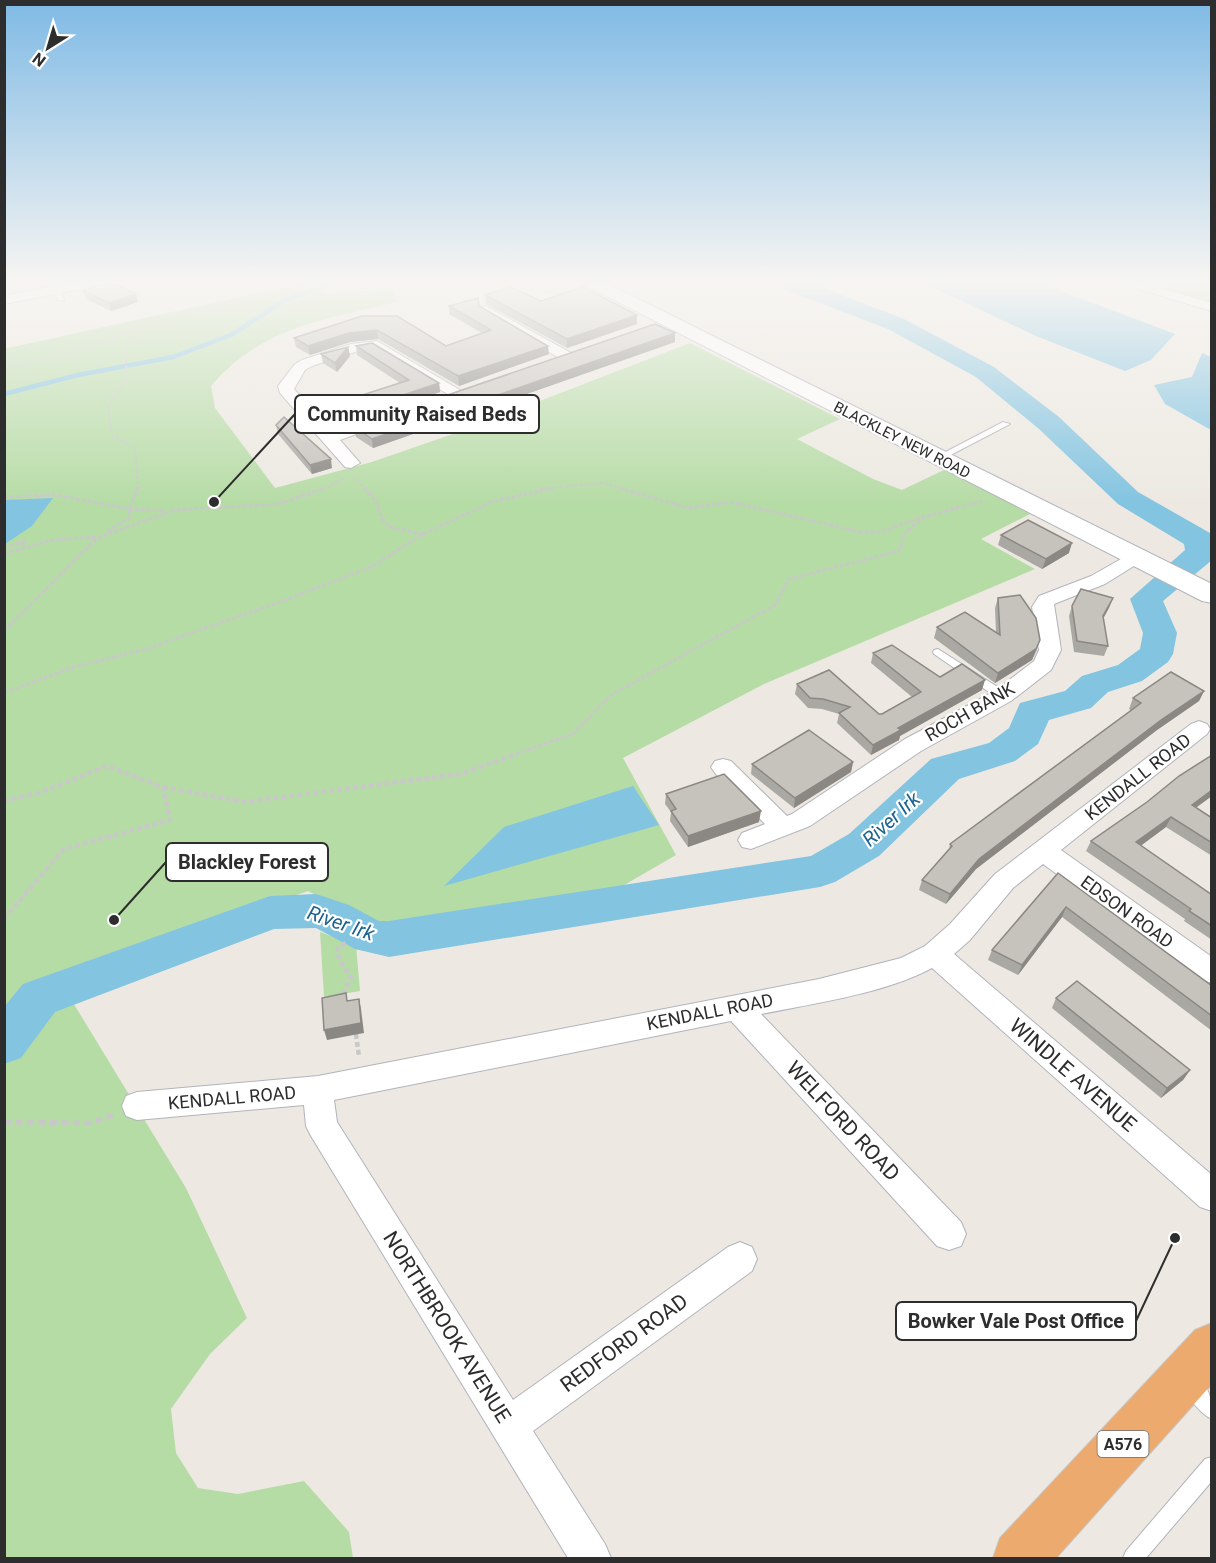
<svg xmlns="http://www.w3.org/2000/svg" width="1216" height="1563" font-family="Roboto,sans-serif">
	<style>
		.green { fill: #b6dca6 }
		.water { fill: #83c4e1 }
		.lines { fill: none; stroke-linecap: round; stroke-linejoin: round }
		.stream { stroke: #83c4e1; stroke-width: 4.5 }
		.river { fill: #83c4e1; fill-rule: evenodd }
		.lane-casing { stroke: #b2b3bc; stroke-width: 2 }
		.street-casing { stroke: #b2b3bc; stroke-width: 2 }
		.secondary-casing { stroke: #b2b3bc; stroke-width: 2 }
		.highway-casing { stroke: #c8c8c8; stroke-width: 2 }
		.path-far3 { stroke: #c8c8c8; stroke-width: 2; stroke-dasharray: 3 2; stroke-linecap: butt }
		.path-far2 { stroke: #c8c8c8; stroke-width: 3; stroke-dasharray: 4 2; stroke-linecap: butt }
		.path-far1 { stroke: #c8c8c8; stroke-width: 4.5; stroke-dasharray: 5 3; stroke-linecap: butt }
		.path { stroke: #c8c8c8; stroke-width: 5; stroke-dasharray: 7 4.5; stroke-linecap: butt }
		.lane { fill: #fff; fill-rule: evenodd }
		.street { fill: #fff; fill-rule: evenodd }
		.secondary { fill: #fff; fill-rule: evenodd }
		.highway { fill: #ecaa6e; fill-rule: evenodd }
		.wall { fill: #aaa8a3 }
		.shaded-wall { fill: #8b8884 }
		.building { fill: #c6c3bd; stroke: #8b8884; stroke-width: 1.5 }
		.labels { text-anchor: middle; stroke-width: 4.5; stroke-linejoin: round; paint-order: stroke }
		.far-street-label { font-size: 15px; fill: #2d2d2d; stroke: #fff }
		.shield { fill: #fff; stroke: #6c6c6c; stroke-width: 1.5 }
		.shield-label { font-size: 16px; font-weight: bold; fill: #2d2d2d }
		.street-label { font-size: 18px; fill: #2d2d2d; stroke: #fff }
		.water-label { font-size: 20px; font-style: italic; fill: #1e6490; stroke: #fff }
		.near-street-label { font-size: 21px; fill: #2d2d2d; stroke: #fff }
		.leader { fill: none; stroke: #2d2d2d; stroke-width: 2 }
		.callout-dot { fill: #2d2d2d; stroke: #fff; stroke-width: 2 }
		.callout { fill: #fff; stroke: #2d2d2d; stroke-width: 2 }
		.callout-label { font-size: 20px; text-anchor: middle; font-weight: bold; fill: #2d2d2d }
	</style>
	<rect width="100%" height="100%" fill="#ede9e2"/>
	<!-- green -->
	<path class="green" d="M1152,284H1211V304Z
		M294,285L326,293L393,289L397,302C325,320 262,326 211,386L215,408L275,488L372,462L470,428L690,343L840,419L797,439L873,479L902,490L946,469L1030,514L981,539L1035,569L764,684L623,758L676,855L614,891L496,912L378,928L308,891L58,978L186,1188L247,1318L210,1354L171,1409L176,1453L198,1488L238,1494L304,1481L349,1532L353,1558H5L4,349Z
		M320,932L356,945L360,991L324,997Z"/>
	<!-- water -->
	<path class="water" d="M1043,284L1175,334L1151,360L1125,371L1036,336L928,285Z
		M1202,353L1211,357V430L1165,404L1154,385L1192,377Z
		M53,498L32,526L5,544V500Z
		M633,786L659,825L444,886L504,827Z"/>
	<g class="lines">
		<!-- stream -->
		<path class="stream" d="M4,394L78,375L173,357L231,335L285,300L332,284"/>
		<!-- river -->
		<path class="river" d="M780,284H813L904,319L994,367L1059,417L1138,492L1210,533L1212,560L1163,601L1177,633L1173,654L1168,662L1142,681L1108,692L1091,708L1049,720L1038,744L1015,761L959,779L879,856L835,882L820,887L389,957L355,949L316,928L274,929L55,1012L21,1058L4,1064V1007L23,984L270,896L316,894L349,905L379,921H389L811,856L849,834L931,759L989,743L1009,728L1020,703L1065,691L1082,676L1118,665L1140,649L1143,633L1130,599L1185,550L1184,544L1118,504L1039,429L976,377L888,329L783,289Z"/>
		<defs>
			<path id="lane" d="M57,288L60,290L64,301L58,300L54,290Z
				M1003,422L1010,424L941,460L934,458Z
				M938,649L1007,693L1009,696L1007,699H999L934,654L933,652L934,650Z
				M1192,1376C1211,1384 1212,1401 1212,1419C1200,1414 1188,1397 1183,1385L1186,1379Z
				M1212,1457V1481L1146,1558H1123L1126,1551L1205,1459Z"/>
			<path id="street" d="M62,284H93L86,288L4,304V296Z
				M1121,284H1145L1212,303V311Z
				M486,306L571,353L574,356L571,359H561L481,313V307Z
				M377,341L465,393L463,396H451L374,350L358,351L312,366L305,370L294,389L332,431L386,413L394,418L392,421L340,440L360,463L351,468L345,467L280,393L278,386L295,364L302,360L351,344Z
				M1135,551L1145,557L1142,561L1105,584L1054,604L1061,650L1051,670L1011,701L921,751L810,826L751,849L742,847L738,840L742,833L765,824L715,773L711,767L715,761L723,759L731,761L787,816L792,814L905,739L995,691L1034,661L1039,650L1032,607L1039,596L1091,576Z
				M1199,721L1207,724L1210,729L1207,734L1061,850L1212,957V983L1202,980L1043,864L1013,888L970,940L954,954L1212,1175V1211L1200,1207L932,968C883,994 816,1003 761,1014L961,1222L966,1234L961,1246L949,1250L937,1246L731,1021L334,1100L337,1122L513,1400L728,1247L740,1242L752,1247L757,1259L752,1271L533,1431L605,1544L611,1558H568L311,1136L306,1126L304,1105L137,1120L126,1116L122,1106L126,1096L137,1092L318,1076L819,979L901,958L925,946L950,924L995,874L1191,724Z"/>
			<path id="secondary" d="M583,284H608L1212,584V603L1202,601Z"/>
			<path id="highway" d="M1212,1323V1384L1056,1558H993L1000,1538L1195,1330Z"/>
		</defs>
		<!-- lane casing -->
		<use href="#lane" class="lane-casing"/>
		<!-- street casing -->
		<use href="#street" class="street-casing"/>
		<!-- secondary casing -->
		<use href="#secondary" class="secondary-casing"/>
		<!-- highway casing -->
		<use href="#highway" class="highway-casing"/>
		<!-- path-far3 -->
		<path class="path-far3" d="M500,284L559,294L570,292
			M4,370L98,344L135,327
			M354,476L365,489
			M138,489L135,448L112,435L108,406L127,378L125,346L135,327L307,284
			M323,489L345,478
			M540,489L603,483L624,489"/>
		<!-- path-far2 -->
		<path class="path-far2" d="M619,488L688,508L731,502L860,532H880L920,518
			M4,497L55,495L129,509L165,511
			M107,531L129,518V509L138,488
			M423,534L494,501L554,488
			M4,547L25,541L20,547
			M4,554L53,540L98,537
			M4,631L97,538L175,510L278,504L326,488
			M4,693L74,667L143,650L291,598L373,566L423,534L390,527L381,518L378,504L364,488
			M510,756L573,734L611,695L775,605L789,579L899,551L905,533L924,517L982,501"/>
		<!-- path-far1 -->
		<path class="path-far1" d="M163,787L244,802L460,774L514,755
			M4,801L42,792L107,766L163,787L170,820L64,849L4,919
			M343,994L351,978L339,958L337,949L347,942
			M356,1034L359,1057"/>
		<!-- path -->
		<path class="path" d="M4,1122L90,1123L114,1115"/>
		<!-- lane -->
		<use href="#lane" class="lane"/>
		<!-- street -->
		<use href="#street" class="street"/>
		<!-- secondary -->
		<use href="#secondary" class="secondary"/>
		<!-- highway -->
		<use href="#highway" class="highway"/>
	</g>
	<!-- wall -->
	<path class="wall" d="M83,291L138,302L111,311L86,299Z
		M485,295L541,301L637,324L567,348L486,304Z
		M449,306H479L549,354L459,386L378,339L350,342L310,355L296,347L294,338L362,316L446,346L482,333L449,314Z
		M675,333V342L373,448L356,437L354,427Z
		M356,346L439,383L440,392L340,426L324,415L323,406L347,400L400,383L357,355Z
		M348,347L350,356L337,372L323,363L321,354Z
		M276,425L332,468L312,474L278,434Z
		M1001,535L1069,553L1042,569L998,545Z
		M998,598L1037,650L1032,660L995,683L934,638L937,627L996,633L995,608Z
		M1113,598L1103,619L1108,646L1104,656L1074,652L1069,616L1072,606Z
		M873,653L940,677L982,690L900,736L899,740L871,755L837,723L839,714L822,709L808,708L795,694L797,684L879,714H882L912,697L871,663Z
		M1204,691L1199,701L1157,730L976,869L946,904L919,890L922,880L949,850L950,844L1132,711L1129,709L1133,698Z
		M853,762L851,772L794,808L751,774L752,764Z
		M666,794L759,822L688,847L670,821L671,812L665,804Z
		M1147,802L1196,808L1212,818V856L1166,827L1140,846L1212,895V940L1184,921L1185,919L1086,851L1091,841Z
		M1058,873L1212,986V1031L1062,917L1018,975L988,960L992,950Z
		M1056,998L1190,1070L1183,1080L1161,1098L1052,1008Z"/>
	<!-- shaded-wall -->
	<path class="shaded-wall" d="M136,294L138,302L111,311L109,303Z
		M637,315V324L567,348V339Z
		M377,330L378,339L350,342L310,355L308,346L349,333Z
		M675,333V342L373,448L372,439Z
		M548,346L549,354L459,386L458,376Z
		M348,347L350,356L337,372L335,363Z
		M439,383L440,392L340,426L338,417Z
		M331,459L332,468L312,474L310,465Z
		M1072,543L1069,553L1042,569L1046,559Z
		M1113,598L1109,608L1099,626L1103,616Z
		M1040,640L1032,660L995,683L998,673Z
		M985,680L982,690L900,736L899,740L871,755L873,745L898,728Z
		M1204,691L1199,701L1157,730L976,869L946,904L950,894L979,859L1161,720Z
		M853,762L851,772L794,808L795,798Z
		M1212,790V796L1186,815L1192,805Z
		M761,811L759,822L688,847V836Z
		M1171,817L1166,827L1131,853L1136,842Z
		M1066,907L1062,917L1018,975L1022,965Z
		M359,999L361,1009L364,1033L327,1040L324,1030Z
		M1190,1070L1183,1080L1161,1098L1167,1088Z"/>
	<!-- building -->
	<path class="building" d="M102,284H115L136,294L109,303L83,291Z
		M510,287L541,301L583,287L637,315L567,339L485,295Z
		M478,298L479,306L548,346L458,376L377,330L349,333L308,346L294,338L362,316H397L446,346L491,330L449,306Z
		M655,324L675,333L372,439L354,427Z
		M372,343L439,383L338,417L323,406L345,398L347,400L409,380L356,346Z
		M348,347L335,363L321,354Z
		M284,417L331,459L310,465L276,425Z
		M1028,520L1072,543L1046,559L1001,535Z
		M1081,589L1113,598L1103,616L1108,646L1077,641L1072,606Z
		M1020,595L1036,618L1040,640L1036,649L998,673L937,627L965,612L1000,635L998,598Z
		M892,645L940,677L962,664L985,680L898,728L901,730L873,745L839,713L850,707L823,699L810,698L797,684L829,670L879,714H882L921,692L873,653Z
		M1171,672L1204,691L1161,720L979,859L950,894L922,880L952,846L950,844L1141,703L1133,698Z
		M809,730L853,762L795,798L752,764Z
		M1212,755V790L1192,805L1212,818V843L1171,817L1136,842L1212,895V926L1189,911L1191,909L1091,841L1147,802L1179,776Z
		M724,774L761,811L688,836L671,811L676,809L666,794Z
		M1058,873L1212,986V1016L1066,907L1022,965L992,950Z
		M1077,981L1190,1070L1167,1088L1056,998Z
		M346,993L347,1001L359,999L361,1023L324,1030L322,998Z"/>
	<!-- sky -->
	<linearGradient id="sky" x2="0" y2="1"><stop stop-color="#7fbae5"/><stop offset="0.56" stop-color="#f7f5f2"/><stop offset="1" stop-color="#f7f5f2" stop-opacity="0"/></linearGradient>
	<rect width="1216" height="503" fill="url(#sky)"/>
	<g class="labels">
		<!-- far-street labels -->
		<g class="far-street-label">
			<text transform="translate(902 440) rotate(27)" y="5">BLACKLEY NEW ROAD</text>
		</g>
		<!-- shield labels -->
		<rect class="shield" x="1097.5" y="1431" width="51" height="26" rx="4.5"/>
		<g class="shield-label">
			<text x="1123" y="1450">A576</text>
		</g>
		<!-- street labels -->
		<g class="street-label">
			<text transform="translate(970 712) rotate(-30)" y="6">ROCH BANK</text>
			<text transform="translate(1138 777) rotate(-38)" y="6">KENDALL ROAD</text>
			<text transform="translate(1127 912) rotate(36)" y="6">EDSON ROAD</text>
			<text transform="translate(710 1012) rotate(-11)" y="6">KENDALL ROAD</text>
			<text transform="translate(232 1098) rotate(-5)" y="6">KENDALL ROAD</text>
		</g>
		<!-- water labels -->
		<g class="water-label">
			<text transform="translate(891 819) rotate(-42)" y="7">River Irk</text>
			<text transform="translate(341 923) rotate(19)" y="7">River Irk</text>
		</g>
		<!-- near-street labels -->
		<g class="near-street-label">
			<text transform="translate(1073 1075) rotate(41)" y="7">WINDLE AVENUE</text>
			<text transform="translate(843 1121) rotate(47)" y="7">WELFORD ROAD</text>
			<text transform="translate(447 1327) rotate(58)" y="7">NORTHBROOK AVENUE</text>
			<text transform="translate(624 1343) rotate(-36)" y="7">REDFORD ROAD</text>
		</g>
	</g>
	<!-- callouts -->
	<path class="leader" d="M214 502L295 414M114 920L166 862M1175 1238L1136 1321"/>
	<g class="callout-dot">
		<circle cx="214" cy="502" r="6"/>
		<circle cx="114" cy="920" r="6"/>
		<circle cx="1175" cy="1238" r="6"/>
	</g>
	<g class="callout">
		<rect x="295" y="395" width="244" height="38" rx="6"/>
		<rect x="166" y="843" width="162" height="38" rx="6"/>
		<rect x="896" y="1302" width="240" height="38" rx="6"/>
	</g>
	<g class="callout-label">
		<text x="417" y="421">Community Raised Beds</text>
		<text x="247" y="869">Blackley Forest</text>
		<text x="1016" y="1328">Bowker Vale Post Office</text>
	</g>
	<!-- border -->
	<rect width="1216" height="1563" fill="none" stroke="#2d2d2d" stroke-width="12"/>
	<!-- north arrow -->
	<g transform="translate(48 48) rotate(217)" stroke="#ffffff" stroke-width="4.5" paint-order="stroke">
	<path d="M0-4.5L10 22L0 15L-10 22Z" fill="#2d2d2d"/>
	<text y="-9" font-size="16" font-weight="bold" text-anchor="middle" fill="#2d2d2d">N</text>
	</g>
</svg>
